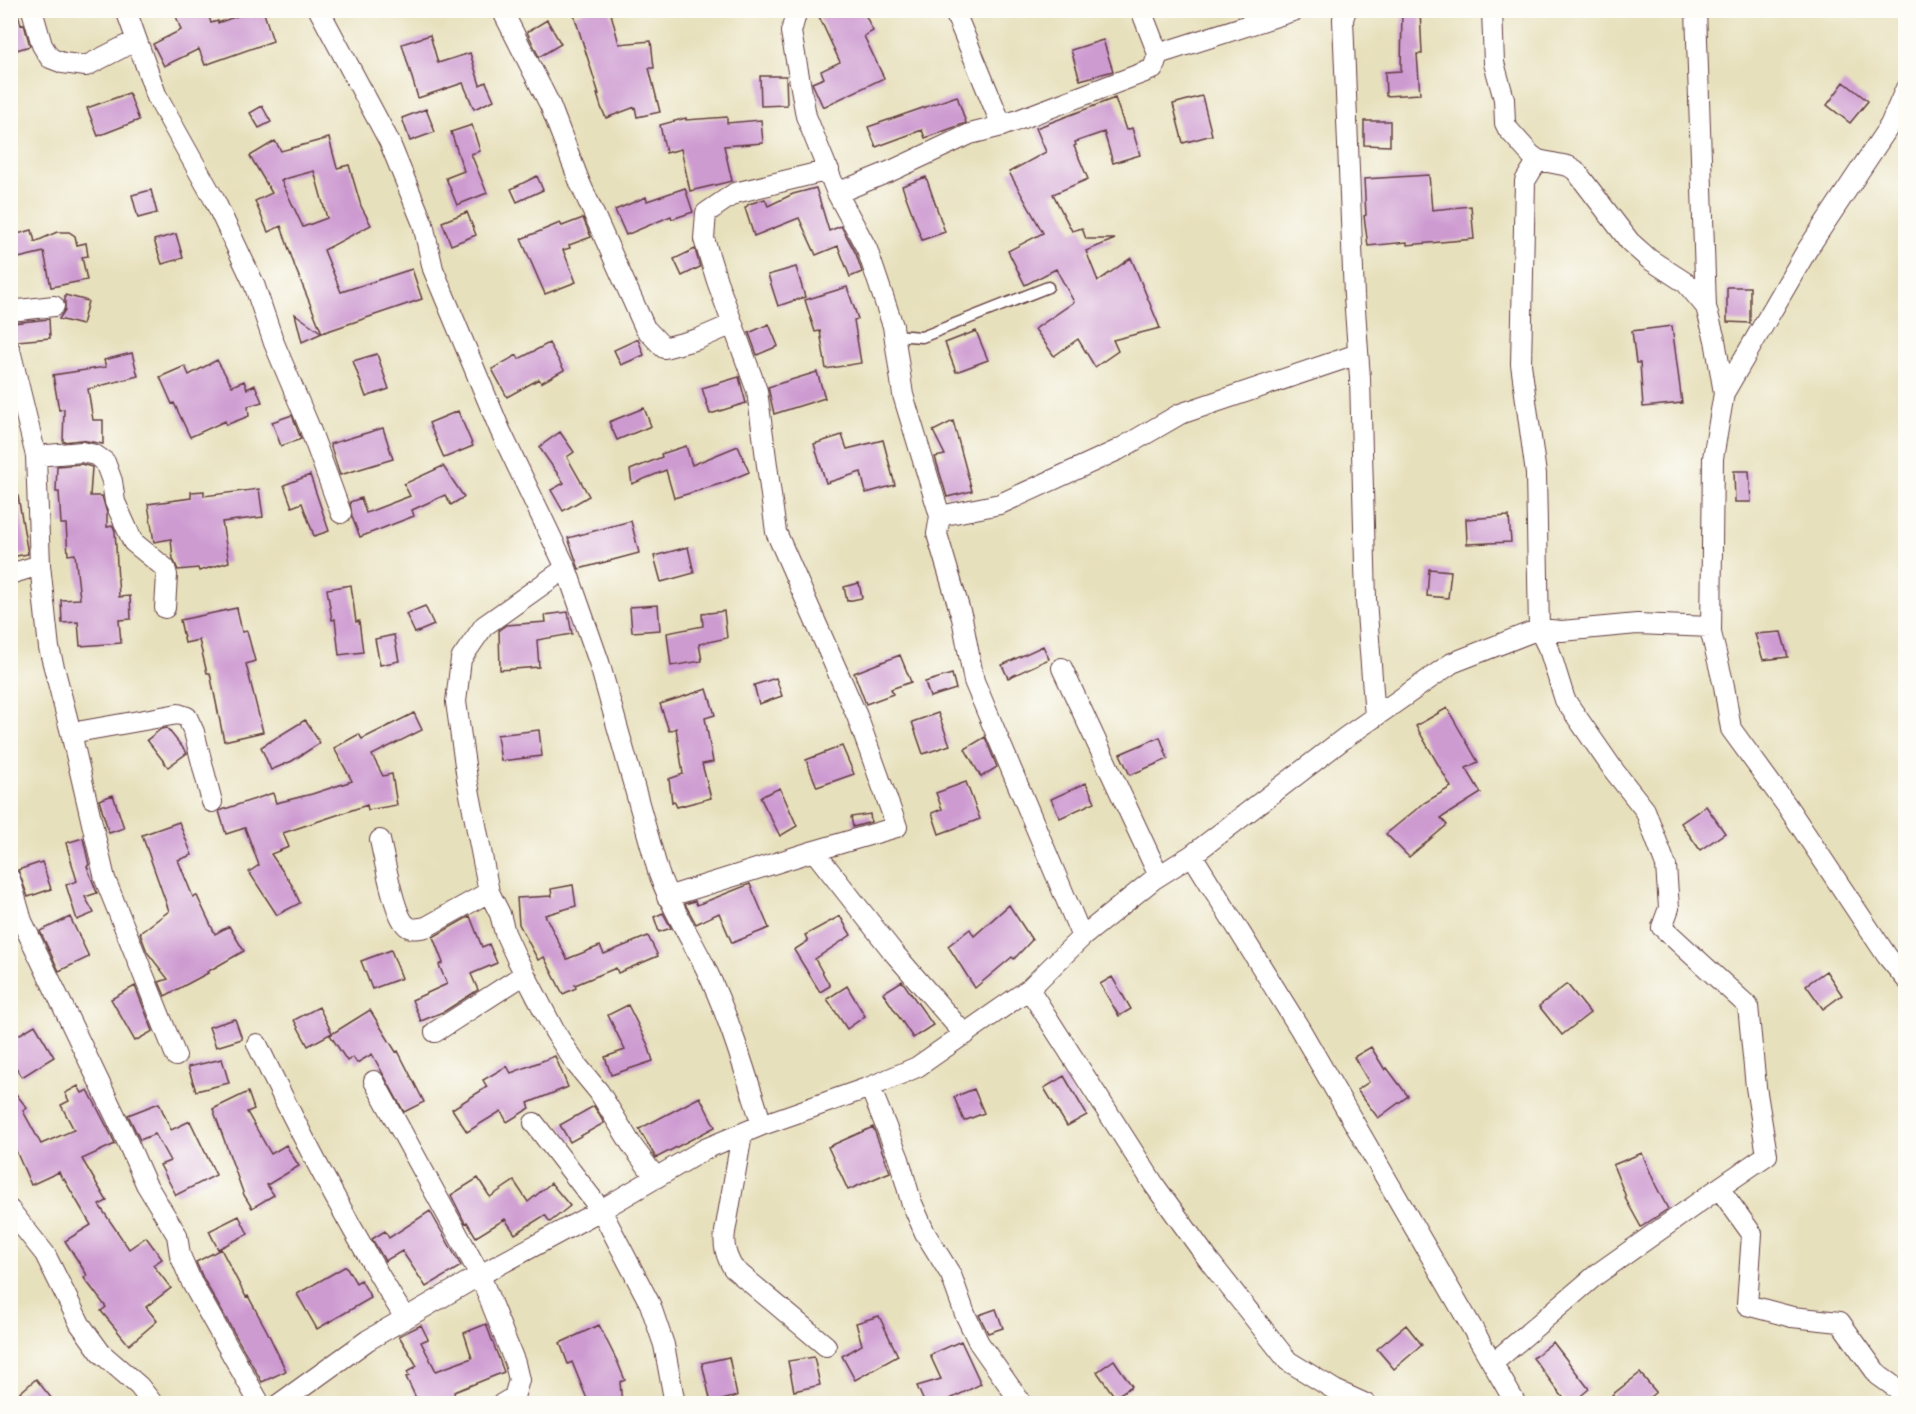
<svg xmlns="http://www.w3.org/2000/svg" width="1916" height="1414" font-family="'Balsamiq Sans',sans-serif">
	<style>
		.building { fill: #ce9bd1; fill-rule: evenodd }
		.lines { fill: none; stroke-linecap: round; stroke-linejoin: round }
		.service-casing { stroke: #623c41; stroke-width: 13 }
		.minor-casing { stroke: #623c41; stroke-width: 22 }
		.service { stroke: #fff; stroke-width: 10 }
		.minor { stroke: #fff; stroke-width: 20 }
	</style>
	<rect width="100%" height="100%" fill="#fdfcf7"/>
	<filter id="ink" filterUnits="userSpaceOnUse"><feTurbulence type="fractalNoise" baseFrequency=".0167" numOctaves="2"/><feDisplacementMap in="SourceGraphic" scale="12" xChannelSelector="R" yChannelSelector="G"/><feConvolveMatrix kernelMatrix="1 2 1 2 8 2 1 2 1" color-interpolation-filters="sRGB"/></filter>
	<filter id="wash" filterUnits="userSpaceOnUse"><feTurbulence type="fractalNoise" baseFrequency=".008" numOctaves="4" result="noise"/><feDisplacementMap in="SourceGraphic" scale="24" xChannelSelector="R" yChannelSelector="G"/><feGaussianBlur stdDeviation="1.35" result="paint"/><feColorMatrix in="noise" values="0 0 0 0 0 0 0 0 0 0 0 0 0 0 0 0 0 1.4 0 .05"/><feComposite in="paint" operator="in"/></filter>
	<g filter="url(#wash)">
		<rect width="100%" height="100%" fill="#e7e0bc"/>
		<g id="blocks">
			<!-- building -->
			<path class="building" d="M10,10H17L21,25L24,24L30,46L10,52Z
				M174,10H207L211,23L218,21V23L254,10H263L273,41L205,65L199,49L164,66L153,44L181,30Z
				M588,10H610L619,44L651,41L654,68H649L660,112L637,117L635,107L606,118L601,107L597,94H599L574,15Z
				M816,10H863L873,31L864,36L884,78L823,107L812,83L824,78L821,71L840,62Z
				M1402,10H1420L1422,54H1417L1420,94L1386,96L1385,72L1401,71Z
				M547,20L561,44L539,57L527,32Z
				M430,35L438,63L470,53L480,85L486,82L494,100L474,109L463,83L418,98L402,44Z
				M1103,40L1113,71L1080,80L1071,50Z
				M760,76H786L787,105L761,106Z
				M1844,82L1868,101L1850,123L1827,105Z
				M129,93L139,120L98,136L87,108Z
				M957,96L966,123L925,138L922,130L876,147L868,127Z
				M1202,96L1212,135L1183,143L1173,104Z
				M1115,98L1126,130L1132,128L1140,155L1113,163L1104,132L1075,142L1076,145L1074,146L1088,179L1053,194L1072,231L1082,228L1086,239H1115L1086,251L1098,281L1131,258L1160,328L1113,340L1118,351L1095,367L1078,339L1054,356L1035,329L1074,302L1056,269L1025,285L1008,251L1043,233L1009,172L1046,152L1036,128Z
				M262,106L271,122L259,128L250,113Z
				M426,109L435,132L410,141L402,118Z
				M727,117V123L761,120L763,143L724,146L732,181L690,191L681,149L666,153L660,125L686,118V120Z
				M1364,121H1390V146L1364,145Z
				M472,125L480,151L471,154L487,193L457,205L446,178L464,171L451,132Z
				M329,138L337,168L349,165L361,206L371,225L324,250L341,292L412,269L422,299L322,333L295,267L281,226L268,232L255,201L272,193L250,156L275,141L281,151ZM314,171L327,218L303,227L281,180Z
				M1429,175L1432,210L1471,206L1474,239L1407,245V242L1368,246L1364,216L1366,215L1364,179Z
				M537,176L543,190L517,202L511,189Z
				M926,177L945,232L922,240L902,186Z
				M685,188L693,212L672,219L671,216L626,235L615,210L646,197L647,201Z
				M816,188L829,231L841,226L856,254L862,272L850,277L838,246L816,255L799,218L754,236L745,208L749,204L765,199L768,206L793,194Z
				M151,190L157,213L138,218L132,195Z
				M467,212L476,235L451,245L442,222Z
				M583,218L591,237L569,245L570,248L563,250L576,282L545,294L521,239L560,223L562,226Z
				M32,230L35,242L57,232H69L75,236L77,245L86,243L88,256L82,257L87,280L51,287L44,252L10,260V236Z
				M176,234L183,258L162,264L154,240Z
				M695,249L700,267L682,276L674,259Z
				M796,267L805,297L778,306L768,275Z
				M847,287L858,319L854,320L861,363L826,369L820,331L815,332L805,300Z
				M1727,287H1750V323L1727,322Z
				M65,295L88,301L82,325L59,319L65,310Z
				M295,314L322,333L302,342Z
				M49,319L50,338L17,341L14,339L13,323Z
				M769,324L778,346L757,355L749,333Z
				M1672,326L1682,403L1643,407L1640,363H1636L1632,331Z
				M976,331L988,360L956,372L945,343Z
				M638,339L644,355L621,365L614,350Z
				M549,343L564,370L541,383L539,379L507,397L492,369L517,355L519,359Z
				M132,353L138,376L88,389L93,420H103V444L81,440L63,442L64,409L59,410L53,375L106,367L104,360Z
				M377,354L389,389L366,397L353,361Z
				M217,360L232,386L244,381L247,389L255,385L262,402L248,406L249,416L226,425L225,421L190,437L174,403L172,404L160,377L185,366L189,375Z
				M817,372L825,398L774,414L768,387Z
				M739,377L746,403L710,414L702,388Z
				M644,408L651,426L617,440L609,422Z
				M458,411L473,446L444,458L429,423Z
				M292,415L301,439L281,446L272,422Z
				M953,421L972,491L947,497L935,457L945,455L933,431Z
				M383,428L393,459L340,475L330,444Z
				M560,432L574,452L567,457L589,496L563,511L551,490L564,483L539,447Z
				M842,435L847,449L883,440L895,485L866,493L861,472L826,483L814,444Z
				M686,446L692,465L738,446L749,472L723,483L674,498L666,470L632,484L630,470L662,457L661,454Z
				M81,464L92,467L90,496H102L107,513V527L113,526L115,531L119,597L130,596L131,619L119,620L121,643L80,646L78,622L62,623L61,600L80,599L75,554L68,555L66,524H61L59,492H56L57,466Z
				M443,466L464,497L451,505L445,495L412,510L414,516L360,537L352,517L350,502L361,498L366,513L410,496L404,484Z
				M1734,471H1749L1751,502H1735Z
				M310,475L329,531L314,536L302,503L292,507L284,485Z
				M259,489L263,517L222,522L229,562L199,571L198,568L178,570L173,559L171,539L154,542L148,504L191,498V492L204,491V496Z
				M18,496L28,554L10,557V497Z
				M1509,516L1511,542L1467,544L1466,519Z
				M631,521L639,553L579,569L568,538Z
				M688,547L694,573L661,582L654,556Z
				M1429,569L1451,571L1448,598L1427,596Z
				M859,583L862,598L847,601L844,587Z
				M351,585L356,622L359,621L363,652L339,655L335,619L332,620L327,589Z
				M658,605L660,630L632,632L630,607Z
				M425,606L434,625L415,633L406,614Z
				M237,608L242,632L247,631L255,661L246,664L263,732L224,741L210,673H207L199,640L185,643L180,620Z
				M724,611L727,638L699,644L702,661L671,666L667,633L703,626L702,614Z
				M568,612L572,634L537,640L539,667L500,670L499,630L506,625L546,622L545,615Z
				M1781,632L1788,657L1763,660L1755,634Z
				M394,635L399,661L380,665L375,639Z
				M1043,646L1049,659L1008,678L1002,665Z
				M900,655L911,682L891,689L893,694L866,704L854,673Z
				M952,674L956,689L930,697L925,682Z
				M776,678L782,696L759,704L754,685Z
				M707,689L715,715L705,718L713,762L702,764L711,798L677,807L674,801L672,802L669,779L683,774L676,728L669,731L660,704Z
				M1447,708L1478,762L1466,768L1481,793L1441,818L1447,825L1409,857L1386,834L1424,803L1451,787L1416,726Z
				M414,713L422,730L372,755L383,776L392,774L397,805L368,810L367,805L283,833L289,847L271,854L292,885L300,903L277,915L249,872L259,865L245,828L226,834L219,811L273,793L276,803L312,794L352,781L334,748L359,734L362,739Z
				M938,713L950,745L923,754L912,722Z
				M305,720L320,743L292,761L271,770L261,747Z
				M167,728L187,753L168,767L147,740L161,729Z
				M539,730L542,756L501,761L497,735Z
				M985,737L997,767L981,777L965,749Z
				M1160,737L1168,759L1130,775L1120,754Z
				M842,746L854,774L817,787L806,760Z
				M966,782L980,819L939,834L932,813L942,809L936,793Z
				M1086,783L1095,802L1060,818L1051,799Z
				M780,788L797,826L780,836L760,797Z
				M113,795L124,828L109,833L99,800Z
				M1706,806L1725,833L1700,850L1681,823Z
				M870,814L871,822L853,827L851,817Z
				M179,822L192,855L178,860L193,897L197,896L215,934L229,926L244,951L207,972L208,973L165,996L159,982L168,979L147,952L140,933L169,911L142,835Z
				M83,838L89,865L87,866L97,893L85,897L94,913L77,920L66,885L77,881L66,843Z
				M42,862L51,889L28,897L18,870Z
				M750,884L769,928L732,943L719,913L696,924L685,904L695,901L697,905Z
				M573,885L576,906L545,915L567,959L600,946L604,954L648,936L658,956L618,973L616,968L575,985L576,988L563,994L544,957L538,960L519,924L517,898L552,896L551,889Z
				M1009,905L1032,940L1014,959L1012,957L975,988L948,946L970,929L974,936Z
				M663,913L671,928L659,932L654,917Z
				M470,916L482,947L489,944L497,963L471,974L478,990L445,1011L421,1021L412,1000L447,984L439,965L443,963L433,937Z
				M840,916L851,935L815,959L830,986L820,992L794,950L808,941L805,935Z
				M70,917L89,957L59,971L40,931Z
				M391,950L402,978L372,989L361,961Z
				M1826,971L1842,995L1823,1009L1806,985Z
				M1112,977L1131,1009L1119,1016L1100,984Z
				M902,981L933,1025L913,1038L883,993Z
				M1567,984L1590,1013L1562,1035L1539,1006Z
				M135,986L153,1031L135,1041L111,999Z
				M847,986L865,1016L847,1029L827,999Z
				M628,1005L648,1045L653,1061L611,1075L605,1057L625,1050L608,1015Z
				M319,1007L332,1033L308,1046L294,1020Z
				M370,1010L396,1052L398,1051L424,1102L404,1112L372,1054L357,1063L353,1057L347,1061L330,1035Z
				M235,1019L242,1039L216,1047L209,1027Z
				M35,1025L54,1057L22,1077L10,1058V1040Z
				M1371,1047L1385,1070L1387,1068L1408,1096L1378,1118L1357,1090L1369,1082L1354,1057Z
				M555,1056L568,1087L528,1103L530,1108L507,1122L501,1111L467,1132L452,1109L487,1087L483,1080L507,1066L511,1073Z
				M222,1059L229,1083L196,1091L188,1067Z
				M1064,1076L1087,1115L1067,1126L1044,1088Z
				M10,1086L27,1108L23,1111L41,1144L74,1130L61,1105L69,1101L65,1093L78,1086L82,1093L88,1090L112,1137L115,1144L82,1159L107,1201L99,1205L129,1249L146,1237L162,1259L153,1265L171,1288L146,1307L157,1321L129,1345L101,1311L106,1307L84,1278L87,1275L65,1241L91,1225L64,1179H62L59,1172L31,1185L16,1151L10,1154Z
				M974,1089L984,1113L964,1121L954,1097Z
				M248,1092L254,1109L247,1112L271,1154L286,1145L299,1166L267,1185L274,1195L252,1208L244,1195L213,1109Z
				M700,1097L715,1127L656,1158L639,1129Z
				M159,1103L171,1130L190,1121L216,1175L176,1195L160,1165L170,1161L155,1134L140,1140L128,1115Z
				M594,1106L604,1123L570,1142L560,1125Z
				M873,1127L890,1172L848,1190L828,1147Z
				M1642,1153L1656,1186L1668,1209L1641,1227L1625,1198L1626,1197L1613,1165Z
				M478,1178L490,1197L514,1181L528,1202L551,1183L570,1206L550,1222L545,1215L515,1234L505,1219L476,1237L467,1222L465,1223L451,1195Z
				M430,1211L461,1266L426,1287L402,1251L385,1261L372,1239L385,1231L389,1238Z
				M239,1216L248,1234L218,1249L209,1231Z
				M221,1249L246,1297L248,1296L267,1331L286,1371L262,1382L203,1278L196,1262Z
				M346,1266L356,1283L361,1280L371,1298L317,1329L297,1294Z
				M996,1309L1003,1328L988,1333L979,1315Z
				M879,1316L898,1356L855,1380L842,1356L862,1345L856,1323Z
				M486,1324L504,1372L454,1392L456,1404H419L406,1377L409,1376L407,1372L417,1366L399,1336L421,1325L428,1339L421,1342L436,1371L472,1358L464,1333Z
				M599,1325L618,1363L625,1380L620,1382L622,1404H589L572,1362L568,1364L560,1343Z
				M1406,1325L1422,1345L1394,1369L1377,1349Z
				M961,1341L981,1384L940,1404H925L917,1386L941,1379L930,1355Z
				M1553,1342L1589,1389L1571,1404H1568L1533,1358Z
				M729,1357L737,1396L711,1403L702,1363Z
				M814,1357L820,1385L794,1391L788,1361Z
				M1114,1360L1132,1386L1115,1397L1097,1372Z
				M1640,1373L1656,1392L1641,1404H1619L1612,1395Z
				M36,1379L56,1404H22L16,1396Z"/>
		</g>
	</g>
	<g filter="url(#ink)">
		<use href="#blocks" fill-opacity="0" stroke="#623c41" stroke-width="1.5"/>
		<g class="lines">
			<defs>
				<path id="service" d="M894,335L922,337L1048,287"/>
				<path id="minor" d="M32,10L42,45L50,58L63,63L86,66L135,41
					M126,10L157,97L214,199L254,284L274,343L309,426L341,513
					M319,10L389,141L423,224L433,269L500,430L566,568L599,662L658,871C670,906 690,936 706,969C730,1019 745,1072 762,1125
					M502,10L550,105L580,183L645,328L664,348L698,339L733,324
					M797,10L791,32L806,116L837,193L867,249L893,326L903,395L940,516L937,534L962,618L974,681L1082,937
					M954,10L1002,126
					M1346,10L1343,19L1354,296L1360,378L1366,600L1375,717
					M1492,10L1494,63L1504,99L1505,123L1508,129L1531,155L1538,160L1568,166L1575,170L1630,242L1649,259L1686,283L1706,307L1715,340L1724,393
					M1696,10L1706,307
					M1158,54L1296,10
					M1906,88L1890,125L1807,250L1724,393L1713,458L1711,633L1724,686L1731,729L1787,806L1887,956L1906,979
					M1538,160L1525,181L1521,364L1536,474L1539,629L1550,652L1565,700L1615,772L1645,810L1666,866L1669,908L1662,927L1748,1006L1756,1087L1767,1155L1719,1188L1752,1234L1747,1305L1792,1317L1840,1322L1878,1375L1906,1395
					M829,170L735,193L706,213L704,239L717,281L757,391L776,532L857,716L897,827L814,851L894,953L965,1035
					M837,193L891,171L970,134L1002,126L1153,69L1158,54L1141,10
					M10,311L54,306
					M10,350L36,456L40,565L49,648L71,733L178,714L187,717L194,732L212,802
					M36,456L82,452L95,455L105,462L112,481L115,502L133,542L165,568L167,575L165,608
					M940,516L1000,504L1118,450L1180,414L1358,354
					M566,568L484,626L461,659L456,702L467,779L489,892L500,914L505,933L517,959L555,1032L576,1064L599,1092L633,1147L656,1178
					M10,574L40,565
					M1062,668L1159,876
					M71,733L105,879L176,1056
					M380,840C384,857 394,916 407,926C412,930 420,928 426,927L489,892
					M1192,855L1300,1029L1516,1404
					M10,879L22,921L123,1132L146,1184L177,1235L180,1255L192,1283L260,1404
					M667,897L814,851
					M1029,989L1155,1186L1210,1262L1288,1361L1335,1390L1366,1404
					M435,1032L525,974
					M257,1044C302,1138 350,1229 405,1318
					M374,1081L480,1275L515,1363L519,1380L514,1397L502,1404
					M870,1087L899,1159L911,1201L925,1233L951,1275L965,1314L979,1343L1022,1404
					M534,1123L601,1210L650,1304L664,1345L675,1404
					M742,1134L725,1232C723,1246 726,1256 733,1268L826,1346
					M10,1210L45,1254L80,1324L101,1353L139,1386L153,1404
					M1493,1363L1596,1275L1719,1188
					M279,1404L368,1340L480,1275L601,1210L705,1149L762,1125L870,1087L917,1067L1029,989L1082,937L1154,879L1192,855L1346,737L1452,663L1539,629L1562,631L1637,624L1711,627"/>
			</defs>
			<!-- service casing -->
			<use href="#service" class="service-casing"/>
			<!-- minor casing -->
			<use href="#minor" class="minor-casing"/>
			<!-- service -->
			<use href="#service" class="service"/>
			<!-- minor -->
			<use href="#minor" class="minor"/>
		</g>
	</g>
	<!-- margin -->
	<rect width="1916" height="1414" fill="none" stroke="#fdfcf7" stroke-width="36"/>
</svg>
